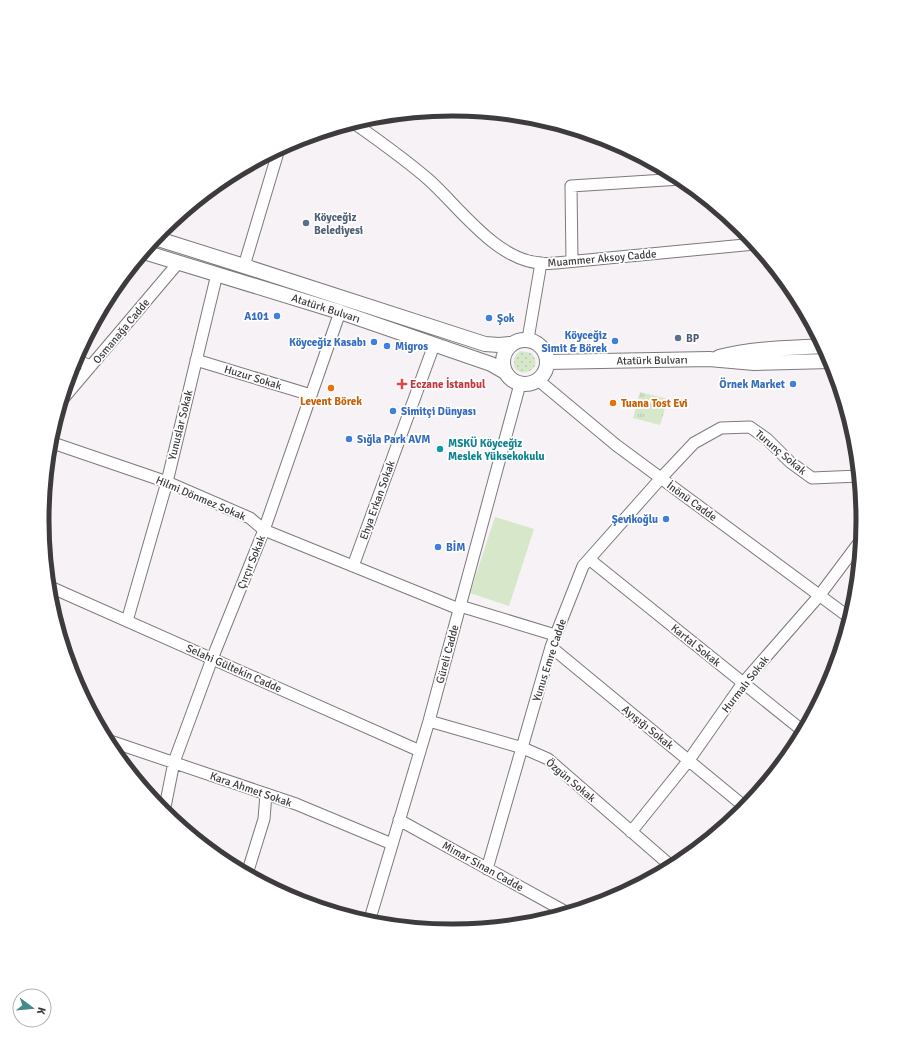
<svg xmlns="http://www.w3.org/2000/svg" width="905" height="1040" font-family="Signika,sans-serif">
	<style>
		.grass { fill: url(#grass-dots) }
		.park { fill: url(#park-tufts) }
		.garden { fill: #d6e7ca }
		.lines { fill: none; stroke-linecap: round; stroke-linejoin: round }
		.minor-casing { stroke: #7d797d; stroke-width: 13 }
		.major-casing { stroke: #7d797d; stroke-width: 16 }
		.minor { stroke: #fff; stroke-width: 11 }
		.major { stroke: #fff; stroke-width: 14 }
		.service-dot { fill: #5c6f8a; stroke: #fff; stroke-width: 1.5 }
		.shop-dot { fill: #3f7fe0; stroke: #fff; stroke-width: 1.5 }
		.health-dot { fill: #e0444e; stroke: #fff; stroke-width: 1.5 }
		.food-dot { fill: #e8710a; stroke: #fff; stroke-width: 1.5 }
		.culture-dot { fill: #0f9aa8; stroke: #fff; stroke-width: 1.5 }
		.labels { text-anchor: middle; stroke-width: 3.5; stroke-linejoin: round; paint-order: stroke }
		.service-label { font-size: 11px; font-weight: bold; fill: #4e5e75; stroke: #fff; text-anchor: start }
		.street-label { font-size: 11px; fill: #3d3b3d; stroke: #fff }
		.shop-label { font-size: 11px; font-weight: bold; fill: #366cbe; stroke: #fff; text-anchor: end }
		.health-label { font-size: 11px; font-weight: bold; fill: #be3a42; stroke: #fff; text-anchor: start }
		.food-label { font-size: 11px; font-weight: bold; fill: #c56008; stroke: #fff }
		.culture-label { font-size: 11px; font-weight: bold; fill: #0d838f; stroke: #fff; text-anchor: start }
		.rim { fill: none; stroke: #3d3b3d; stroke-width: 5 }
	</style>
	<defs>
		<pattern id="grass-dots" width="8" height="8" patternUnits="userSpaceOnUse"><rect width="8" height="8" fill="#d6e7ca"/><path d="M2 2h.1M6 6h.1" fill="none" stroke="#b9c7ae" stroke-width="1.8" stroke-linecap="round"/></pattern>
		<pattern id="park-tufts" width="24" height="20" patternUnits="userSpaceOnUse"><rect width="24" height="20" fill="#d6e7ca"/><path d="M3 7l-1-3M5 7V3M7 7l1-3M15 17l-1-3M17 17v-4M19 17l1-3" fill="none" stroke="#b9c7ae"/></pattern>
	</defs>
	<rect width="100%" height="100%" fill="#f6f2f6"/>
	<!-- grass -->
	<path class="grass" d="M521,351L531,353C548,371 512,382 514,361C514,356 517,353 521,351Z"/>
	<!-- park -->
	<path class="park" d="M640,392L668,399L660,425L633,418Z"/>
	<!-- garden -->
	<path class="garden" d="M495,517L534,529L509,606L470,593Z"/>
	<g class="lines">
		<defs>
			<path id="minor" d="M354,123C379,141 405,159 429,180C459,207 497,261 541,263C546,264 552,263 556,263L755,244
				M572,261L571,186L681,179
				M244,266L279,149
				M528,339L541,263
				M75,360L91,366
				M196,360L311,395
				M538,380L616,445L850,618
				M62,400L179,262
				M50,442L167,482L250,518L264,530L459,609
				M589,559L803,731
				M353,566L434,345
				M48,586L420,751
				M460,606L555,635
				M127,621L167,482L217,274
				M551,647L745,807
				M429,721L523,748L548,759L671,866
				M107,740L296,804L392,844
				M164,812L174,762L212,659L264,530L340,312
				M399,820L566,912
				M631,832L689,760L743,683L819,596L861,540
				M487,869L551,647L583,566L661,478L694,443L721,428L750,427L767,439L790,462L812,478L859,476
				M247,874L264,819L266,794
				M369,922L429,721L520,384"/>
			<path id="major" d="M155,238L244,266L485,344L499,345L510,344
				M144,252L340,312L491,364L505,372
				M503 362a22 22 0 1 1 44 0a22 22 0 1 1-44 0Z
				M719,357C755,348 787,348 823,346
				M547,362L709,359L754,363L831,361"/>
		</defs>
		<!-- minor casing -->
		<use href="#minor" class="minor-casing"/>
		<!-- major casing -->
		<use href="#major" class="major-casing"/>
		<!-- minor -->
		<use href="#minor" class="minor"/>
		<!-- major -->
		<use href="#major" class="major"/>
	</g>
	<!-- markers -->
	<g class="service-dot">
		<circle cx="306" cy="223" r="4"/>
		<circle cx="678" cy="338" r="4"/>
	</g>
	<g class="shop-dot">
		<circle cx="277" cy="316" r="4"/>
		<circle cx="489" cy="318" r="4"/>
		<circle cx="615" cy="341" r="4"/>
		<circle cx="374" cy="342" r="4"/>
		<circle cx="387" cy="346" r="4"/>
		<circle cx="793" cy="384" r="4"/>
		<circle cx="393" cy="411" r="4"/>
		<circle cx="349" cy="439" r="4"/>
		<circle cx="666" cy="519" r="4"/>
		<circle cx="438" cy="547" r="4"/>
	</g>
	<path class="health-dot" d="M400 378h4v4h4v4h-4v4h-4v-4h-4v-4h4z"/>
	<g class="food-dot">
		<circle cx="331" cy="388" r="4"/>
		<circle cx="613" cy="403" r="4"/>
	</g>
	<circle class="culture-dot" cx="440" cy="449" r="4"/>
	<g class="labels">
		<!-- service labels -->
		<g class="service-label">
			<text x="314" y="221">Köyceğiz<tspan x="314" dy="13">Belediyesi</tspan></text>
			<text x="686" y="342">BP</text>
		</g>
		<!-- street labels -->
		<g class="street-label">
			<text transform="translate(602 258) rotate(-5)" y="4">Muammer Aksoy Cadde</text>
			<text transform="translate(326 308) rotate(18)" y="4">Atatürk Bulvarı</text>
			<text transform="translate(121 331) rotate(-50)" y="4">Osmanağa Cadde</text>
			<text transform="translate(652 360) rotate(-1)" y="4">Atatürk Bulvarı</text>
			<text transform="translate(253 377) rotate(17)" y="4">Huzur Sokak</text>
			<text transform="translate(180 425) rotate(-76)" y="4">Yunuslar Sokak</text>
			<text transform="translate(781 452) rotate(40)" y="4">Turunç Sokak</text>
			<text transform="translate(201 498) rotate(23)" y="4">Hilmi Dönmez Sokak</text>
			<text transform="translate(377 500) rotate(-70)" y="4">Ehya Erkan Sokak</text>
			<text transform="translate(692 501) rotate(36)" y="4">İnönü Cadde</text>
			<text transform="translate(251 562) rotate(-68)" y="4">Çırçır Sokak</text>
			<text transform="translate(696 645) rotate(39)" y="4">Kartal Sokak</text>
			<text transform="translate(447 654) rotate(-75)" y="4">Güreli Cadde</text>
			<text transform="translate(549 660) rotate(-72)" y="4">Yunus Emre Cadde</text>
			<text transform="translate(234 668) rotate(24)" y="4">Selahi Gültekin Cadde</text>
			<text transform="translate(745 684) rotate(-52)" y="4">Hurmalı Sokak</text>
			<text transform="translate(648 727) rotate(39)" y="4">Ayışığı Sokak</text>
			<text transform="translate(571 780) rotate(40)" y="4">Özgün Sokak</text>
			<text transform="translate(251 789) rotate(19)" y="4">Kara Ahmet Sokak</text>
			<text transform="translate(483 866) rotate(29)" y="4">Mimar Sinan Cadde</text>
		</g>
		<!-- shop labels -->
		<g class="shop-label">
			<text x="269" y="320">A101</text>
			<text x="497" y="322" text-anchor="start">Şok</text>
			<text x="607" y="339">Köyceğiz<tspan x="607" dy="13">Simit &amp; Börek</tspan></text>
			<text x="366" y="346">Köyceğiz Kasabı</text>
			<text x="395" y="350" text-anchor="start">Migros</text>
			<text x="785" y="388">Örnek Market</text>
			<text x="401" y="415" text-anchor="start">Simitçi Dünyası</text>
			<text x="357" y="443" text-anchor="start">Sığla Park AVM</text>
			<text x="658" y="523">Şevikoğlu</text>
			<text x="446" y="551" text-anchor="start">BİM</text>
		</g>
		<!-- health labels -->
		<g class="health-label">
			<text x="410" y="388">Eczane İstanbul</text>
		</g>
		<!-- food labels -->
		<g class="food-label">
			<text x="331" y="405">Levent Börek</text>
			<text x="621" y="407" text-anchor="start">Tuana Tost Evi</text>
		</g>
		<!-- culture labels -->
		<g class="culture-label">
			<text x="448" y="447">MSKÜ Köyceğiz<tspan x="448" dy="13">Meslek Yüksekokulu</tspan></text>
		</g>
	</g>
	<!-- crop -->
	<path d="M0 0H905V1040H0ZM452 116H453A403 403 0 0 1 856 519V521A403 403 0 0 1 453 924H452A403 403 0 0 1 49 521V519A403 403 0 0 1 452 116Z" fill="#fff" fill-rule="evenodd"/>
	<path class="rim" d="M452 116H453A403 403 0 0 1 856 519V521A403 403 0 0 1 453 924H452A403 403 0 0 1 49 521V519A403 403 0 0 1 452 116Z"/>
	<!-- north arrow -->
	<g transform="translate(32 1008) rotate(106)"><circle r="19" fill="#ffffff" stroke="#b1b1b1"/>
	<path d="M0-3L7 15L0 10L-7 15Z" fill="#438b8a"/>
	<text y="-6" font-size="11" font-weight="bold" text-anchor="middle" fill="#3d3b3d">K</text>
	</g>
</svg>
